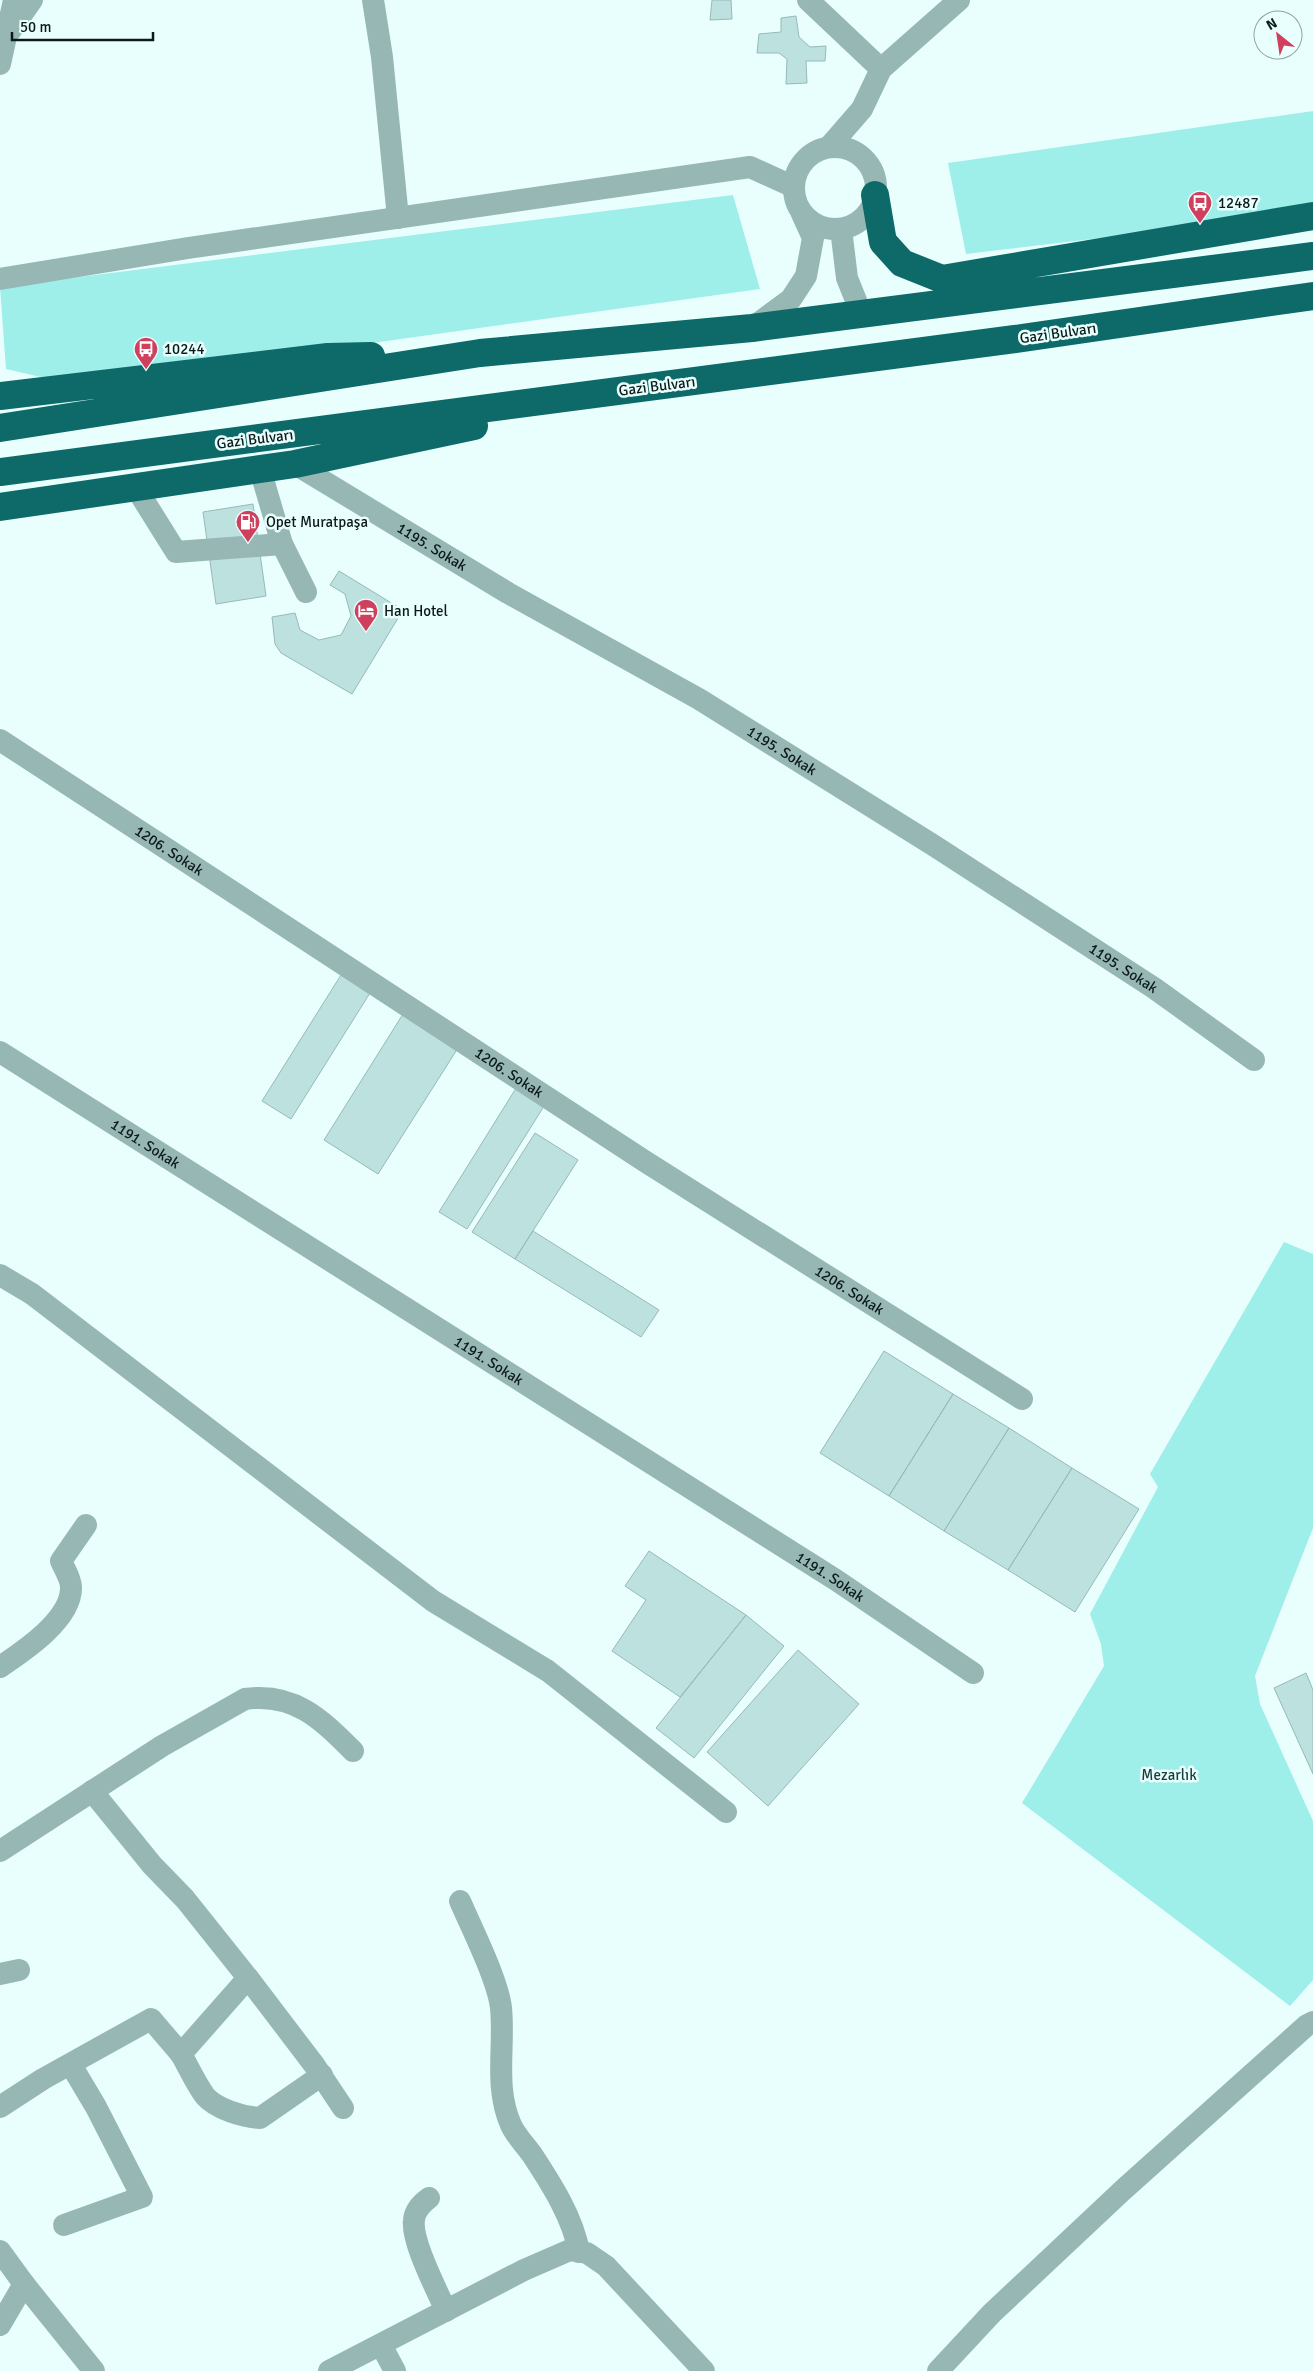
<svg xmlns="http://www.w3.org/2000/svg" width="1313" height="2371" font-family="Signika,sans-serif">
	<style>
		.green { fill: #9eeeea }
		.building { fill: #bce1df; stroke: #96bab8 }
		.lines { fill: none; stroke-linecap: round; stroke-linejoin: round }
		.minor { stroke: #97b7b5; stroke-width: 22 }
		.highway { stroke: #0d6a68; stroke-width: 28 }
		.labels { text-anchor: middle; stroke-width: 5; stroke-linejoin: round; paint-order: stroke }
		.poi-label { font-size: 15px; fill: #0c1b1a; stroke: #e8fffe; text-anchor: start }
		.street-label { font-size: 15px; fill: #0c1b1a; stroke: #e8fffe }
		.park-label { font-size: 15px; fill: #163d3b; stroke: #e8fffe }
	</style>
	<rect width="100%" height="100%" fill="#e8fffe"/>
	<!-- green -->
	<path class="green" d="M1313,111V213L966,254L948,163Z
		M733,195L760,289L221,364L58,381L6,369L0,287Z
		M1284,1242L1313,1254V1528L1255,1676L1260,1704L1313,1821V1980L1290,2006L1022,1803L1104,1666L1101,1644L1090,1614L1158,1487L1150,1474Z"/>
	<!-- building -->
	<path class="building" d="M712,0H731L732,19L710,20Z
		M796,16L799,37L810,47L826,46L825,61H806L807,83L786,84L787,59L779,53H757L759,34L781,32V18Z
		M253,504L266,596L216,604L203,512Z
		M339,571L403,610L352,694L281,653L275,644L272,617L295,613L300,630L319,640L341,635L351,616L345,594L330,585Z
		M341,975L370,993L291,1119L262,1101Z
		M403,1014L458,1048L378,1174L324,1140Z
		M518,1085L546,1103L467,1229L439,1212Z
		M535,1133L578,1160L515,1259L472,1232Z
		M533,1231L659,1310L641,1337L515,1259Z
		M884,1351L953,1394L889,1496L820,1453Z
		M953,1394L1009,1428L944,1531L889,1496Z
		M1009,1428L1072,1468L1008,1570L944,1531Z
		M1072,1468L1139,1509L1075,1612L1008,1570Z
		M649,1551L746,1615L680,1697L612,1651L646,1600L625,1586Z
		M746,1615L784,1646L694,1758L656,1728Z
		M798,1650L859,1704L768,1806L707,1752Z
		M1306,1673L1313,1690V1774L1274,1688Z"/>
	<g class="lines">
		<!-- minor -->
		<g class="minor">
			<path d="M373,0L382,57L398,218"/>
			<path d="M808,0L881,69"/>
			<path d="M11,30L32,0"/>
			<path d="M0,64L14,0"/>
			<path d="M829,147L862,109L881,69L959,0"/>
			<circle cx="835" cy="188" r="41"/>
			<path d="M841,229L847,278L861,313"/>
			<path d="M0,279L188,248L750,167L794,187"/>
			<path d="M752,328L791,299L806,276L813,238L802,214"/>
			<path id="s1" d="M295,464L508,593L699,699L933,845L1154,988L1254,1060"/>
			<path d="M260,469L282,544L306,592"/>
			<path d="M136,488L176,552L282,544"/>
			<path id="s2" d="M0,740L646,1162L1022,1399"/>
			<path id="s3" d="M0,1052L836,1580L973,1673"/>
			<path d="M0,1275L32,1294L433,1601L548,1671L726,1812"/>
			<path d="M0,1667C24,1651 72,1619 71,1587C71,1579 64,1568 61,1561L86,1525"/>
			<path d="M92,1791L152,1865L185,1899L248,1978L315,2066L343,2108"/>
			<path d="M0,1851L162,1746L245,1699C294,1692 321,1719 353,1751"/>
			<path d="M460,1901C472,1929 498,1980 501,2008C505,2047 494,2087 511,2125C516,2136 526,2146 533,2156C552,2185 573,2218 579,2252"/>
			<path d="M0,1974L19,1970"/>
			<path d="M181,2054C189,2068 196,2084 205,2096C216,2109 243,2117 260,2118L322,2075"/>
			<path d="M0,2107L43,2079L151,2019L181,2054L248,1978"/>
			<path d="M429,2198C421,2204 415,2210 414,2220C411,2241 437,2290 446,2311"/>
			<path d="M64,2225L142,2197L96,2107L71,2065"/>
			<path d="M0,2251L24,2284L94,2371"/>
			<path d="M0,2325L24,2284"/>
			<path d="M381,2345L395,2371"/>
			<path d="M329,2371L524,2270L570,2250L587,2253L606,2266L704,2371"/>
			<path d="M938,2371L992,2313L1123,2190L1307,2025L1313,2022"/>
		</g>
		<!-- highway -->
		<path class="highway" d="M875,195L883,242L902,263L942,279L1313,216
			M0,396L328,357L371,356
			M0,428L480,353L752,328L1313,256
			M0,472L1015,339L1313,296
			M0,507L295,464L474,426"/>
	</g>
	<!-- icons -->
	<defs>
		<symbol id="bus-pin" viewBox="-11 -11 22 30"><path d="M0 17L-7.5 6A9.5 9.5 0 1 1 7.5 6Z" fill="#cf3f5e" stroke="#e8fffe"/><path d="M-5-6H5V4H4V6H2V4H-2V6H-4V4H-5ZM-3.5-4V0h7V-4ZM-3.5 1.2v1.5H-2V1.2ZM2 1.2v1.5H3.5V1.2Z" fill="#fff"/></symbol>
		<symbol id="fuel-pin" viewBox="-11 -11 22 30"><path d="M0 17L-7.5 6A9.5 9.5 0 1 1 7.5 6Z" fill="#cf3f5e" stroke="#e8fffe"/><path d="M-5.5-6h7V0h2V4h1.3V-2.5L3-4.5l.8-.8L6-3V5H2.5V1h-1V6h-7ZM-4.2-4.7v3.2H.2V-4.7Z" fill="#fff"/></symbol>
		<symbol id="hotel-pin" viewBox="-11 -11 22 30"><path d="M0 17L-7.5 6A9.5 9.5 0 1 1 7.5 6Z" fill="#cf3f5e" stroke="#e8fffe"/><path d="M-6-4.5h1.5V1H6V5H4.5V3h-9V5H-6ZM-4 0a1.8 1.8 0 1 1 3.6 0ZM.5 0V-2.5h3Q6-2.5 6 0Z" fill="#fff"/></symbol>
	</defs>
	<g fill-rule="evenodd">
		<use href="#bus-pin" x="1186" y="189" width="28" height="38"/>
		<use href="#bus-pin" x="132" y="335" width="28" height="38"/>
		<use href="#fuel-pin" x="234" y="508" width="28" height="38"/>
		<use href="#hotel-pin" x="352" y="597" width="28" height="38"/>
	</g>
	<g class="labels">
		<!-- poi labels -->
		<g class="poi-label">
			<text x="1218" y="208">12487</text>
			<text x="164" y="354">10244</text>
			<text x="266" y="527">Opet Muratpaşa</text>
			<text x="384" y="616">Han Hotel</text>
		</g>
		<!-- street labels -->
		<g class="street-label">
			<text transform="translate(1058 333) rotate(-8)" y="5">Gazi Bulvarı</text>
			<text transform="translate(657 386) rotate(-7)" y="5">Gazi Bulvarı</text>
			<text transform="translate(255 439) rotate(-7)" y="5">Gazi Bulvarı</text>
			<text dy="5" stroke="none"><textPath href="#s1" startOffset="160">1195. Sokak</textPath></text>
			<text dy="5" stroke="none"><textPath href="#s1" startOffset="565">1195. Sokak</textPath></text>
			<text dy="5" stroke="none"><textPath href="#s2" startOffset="202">1206. Sokak</textPath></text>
			<text dy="5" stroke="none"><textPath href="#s1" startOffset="970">1195. Sokak</textPath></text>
			<text dy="5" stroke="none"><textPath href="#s2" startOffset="608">1206. Sokak</textPath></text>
			<text dy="5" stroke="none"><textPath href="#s3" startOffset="172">1191. Sokak</textPath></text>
			<text dy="5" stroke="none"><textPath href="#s2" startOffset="1012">1206. Sokak</textPath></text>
			<text dy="5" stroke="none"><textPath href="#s3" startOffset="578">1191. Sokak</textPath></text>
			<text dy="5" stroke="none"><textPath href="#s3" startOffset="982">1191. Sokak</textPath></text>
		</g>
		<!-- park labels -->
		<g class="park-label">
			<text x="1169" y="1780">Mezarlık</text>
		</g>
	</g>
	<!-- north arrow -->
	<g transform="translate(1278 35) rotate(330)"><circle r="24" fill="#e8fffe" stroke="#90a4a3"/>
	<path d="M0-4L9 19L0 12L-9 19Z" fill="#cf3f5e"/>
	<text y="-8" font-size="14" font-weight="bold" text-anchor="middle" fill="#0c1b1a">N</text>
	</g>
	<!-- scale -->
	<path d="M12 32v8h141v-8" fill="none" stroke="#0c1b1a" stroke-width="2.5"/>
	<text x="20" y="32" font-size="15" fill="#0c1b1a" stroke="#e8fffe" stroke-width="4" paint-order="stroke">50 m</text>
</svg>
